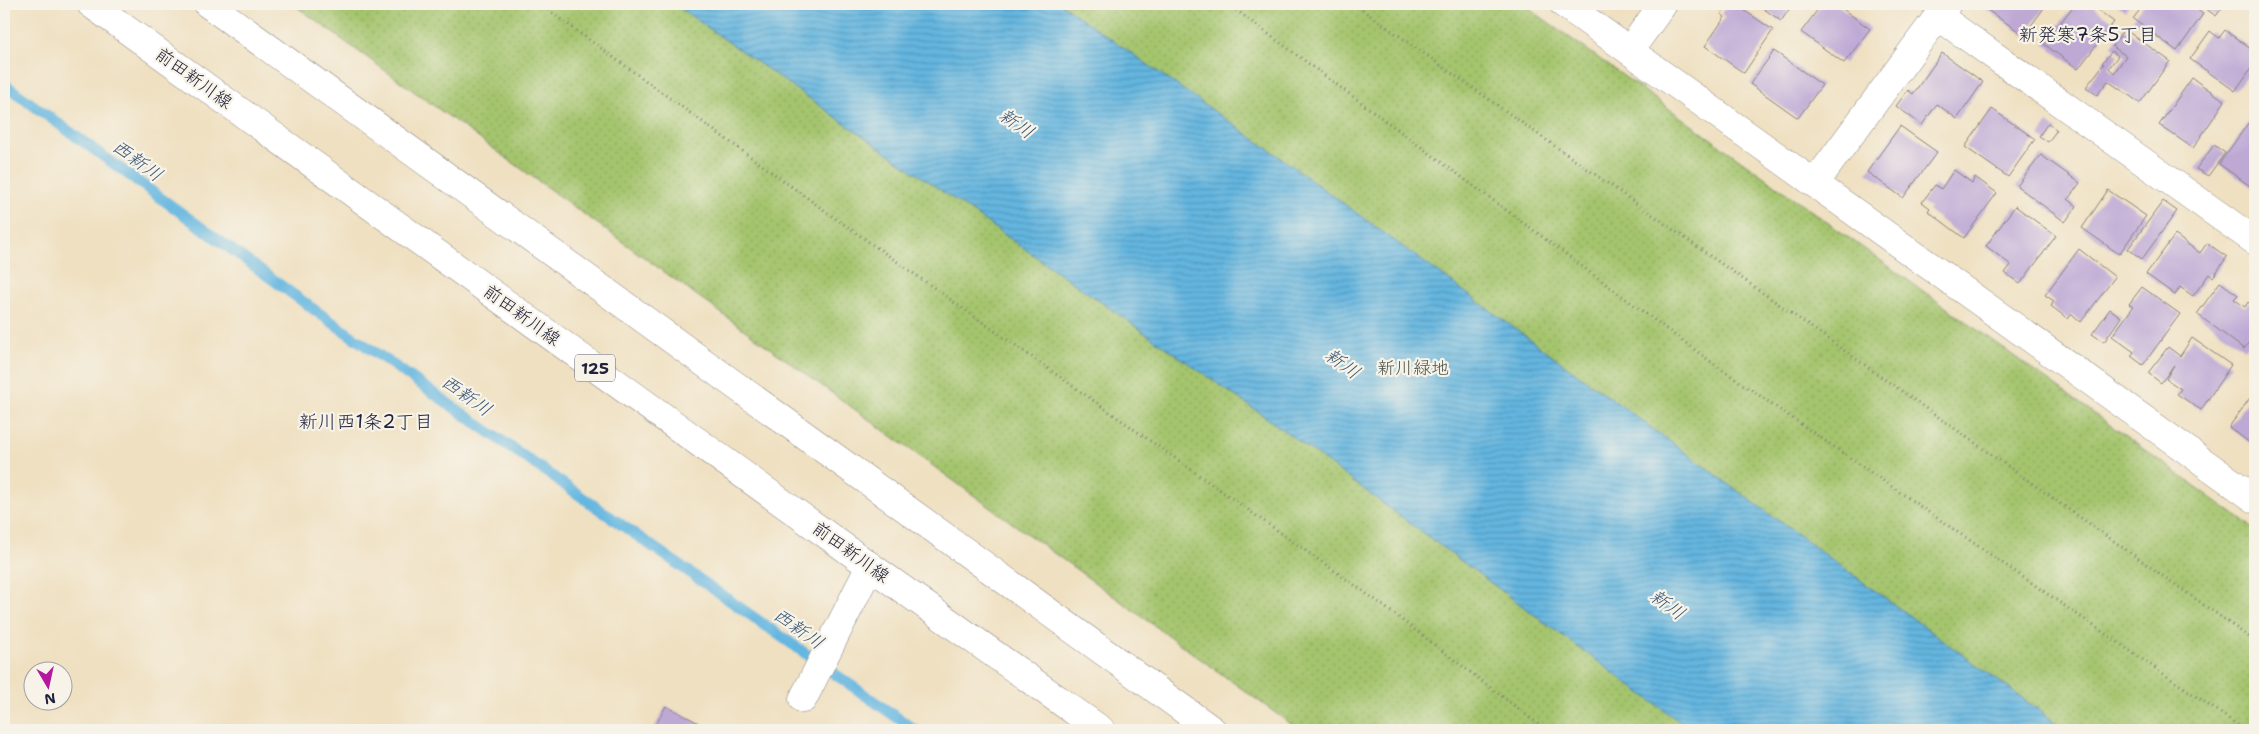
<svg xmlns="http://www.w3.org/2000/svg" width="2259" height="734" font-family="'Shantell Sans','Klee One',sans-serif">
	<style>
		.grass { fill: url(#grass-dots); stroke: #637354 }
		.water { fill: url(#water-rules); stroke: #436c8e }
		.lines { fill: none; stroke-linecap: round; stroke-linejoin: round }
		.stream { stroke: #64b6e0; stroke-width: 11 }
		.building { fill: #bea9d5 }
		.minor-casing { stroke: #88817e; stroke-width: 29 }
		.major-casing { stroke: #88817e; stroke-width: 29 }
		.path { stroke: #88817e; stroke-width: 3; stroke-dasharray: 1 4; stroke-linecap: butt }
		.minor { stroke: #fff; stroke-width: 28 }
		.major { stroke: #fff; stroke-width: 28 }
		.labels { text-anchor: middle; stroke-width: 4.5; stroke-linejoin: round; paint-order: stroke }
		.shield { fill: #f7f3e8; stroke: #62616f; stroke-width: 1 }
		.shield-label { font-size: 16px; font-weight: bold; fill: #22223b }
		.street-label { font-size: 18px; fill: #22223b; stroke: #f7f3e8 }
		.park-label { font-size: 18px; fill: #49534a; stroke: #f7f3e8 }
		.neighbourhood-label { font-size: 19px; fill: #22223b; stroke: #f7f3e8 }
		.water-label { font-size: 19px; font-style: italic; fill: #395675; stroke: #f7f3e8 }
	</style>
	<defs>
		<pattern id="grass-dots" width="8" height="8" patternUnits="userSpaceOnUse" patternTransform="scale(1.25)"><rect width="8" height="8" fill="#a4c46d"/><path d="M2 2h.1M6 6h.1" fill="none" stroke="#8da85f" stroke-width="1.8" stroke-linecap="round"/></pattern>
		<pattern id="water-rules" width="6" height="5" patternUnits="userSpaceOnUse" patternTransform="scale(1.25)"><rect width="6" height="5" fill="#64b6e0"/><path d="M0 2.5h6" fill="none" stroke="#5294b7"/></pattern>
	</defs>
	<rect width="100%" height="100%" fill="#f7f3e8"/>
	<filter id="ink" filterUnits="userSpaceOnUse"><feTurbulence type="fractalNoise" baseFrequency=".02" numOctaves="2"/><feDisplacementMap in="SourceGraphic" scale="10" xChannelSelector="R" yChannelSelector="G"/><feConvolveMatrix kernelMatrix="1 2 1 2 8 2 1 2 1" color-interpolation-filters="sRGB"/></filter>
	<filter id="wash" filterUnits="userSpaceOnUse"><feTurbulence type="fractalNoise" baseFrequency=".0096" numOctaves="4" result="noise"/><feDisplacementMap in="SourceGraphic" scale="20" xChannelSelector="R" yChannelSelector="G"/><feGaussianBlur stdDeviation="1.12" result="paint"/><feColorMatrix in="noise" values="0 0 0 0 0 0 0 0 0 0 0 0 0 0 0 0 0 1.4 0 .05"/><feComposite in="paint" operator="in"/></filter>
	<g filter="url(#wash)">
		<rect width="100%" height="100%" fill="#efe0c1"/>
		<!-- grass -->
		<path class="grass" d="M293,4H1523L2255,529V730H1299Z"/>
		<!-- water -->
		<path class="water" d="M674,4H1061L1277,155L2066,730H1691L1264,416Z"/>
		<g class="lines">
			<!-- stream -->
			<path class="stream" d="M4,84L316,311L915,730"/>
		</g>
		<g id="blocks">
			<!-- building -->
			<path class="building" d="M1728,4H1735L1773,30L1744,73L1705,46L1725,17L1721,14Z
				M1757,4H1793L1781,21Z
				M1822,4H1836L1870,29L1844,63L1801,32Z
				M1985,4H2047L2024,35L1983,7Z
				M2075,4H2090L2114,22L2078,69L2044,44Z
				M2116,4H2130L2125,11Z
				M2144,4H2189L2203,14L2177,51L2133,19Z
				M2199,4H2225L2216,16Z
				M2124,29L2170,61L2140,103L2108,81L2097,95L2086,87L2104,64L2102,63L2112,51L2118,56L2109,68L2114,73L2126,56L2112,46Z
				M2225,30L2255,52V63L2235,91L2190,59L2210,31L2219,38Z
				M1774,51L1822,85L1798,118L1750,84Z
				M1942,53L1983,82L1957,119L1937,104L1922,125L1896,106L1908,90L1913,94Z
				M2192,78L2225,101L2193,148L2159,125Z
				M1992,109L2035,139L2008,177L1965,147Z
				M2252,118L2255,120V184L2253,188L2219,164Z
				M2048,123L2057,130L2048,142L2039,136Z
				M1900,126L1937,152L1903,198L1867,172Z
				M2214,145L2225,153L2208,176L2196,169Z
				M2041,155L2080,183L2068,199L2077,206L2065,222L2017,186Z
				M1954,170L1972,183L1975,177L1997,193L1964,238L1928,211L1930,208L1922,202L1935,185L1941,189Z
				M2108,190L2146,216L2119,254L2082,228Z
				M2163,201L2177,211L2142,259L2128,249Z
				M2015,206L2056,236L2020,284L2005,273L2011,265L1986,246Z
				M2175,235L2200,253L2207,243L2227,257L2213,277L2209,274L2193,296L2180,287L2175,295L2146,274Z
				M2079,249L2115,277L2081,322L2072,314L2068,319L2051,306L2054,301L2045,295Z
				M2220,282L2238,295L2234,299L2245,307L2248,302L2255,308V334L2244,349L2197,314Z
				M2142,287L2180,314L2143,365L2131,356L2134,352L2112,336L2133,307L2129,304Z
				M2110,309L2121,317L2104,342L2092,334Z
				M2192,338L2231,365L2201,410L2177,394L2181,389L2166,379L2174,365L2161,383L2148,373L2168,347L2180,356Z
				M2255,391V447L2229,427Z
				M666,706L712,730H653Z"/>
		</g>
	</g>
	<g filter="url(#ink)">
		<use href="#blocks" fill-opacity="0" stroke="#88817e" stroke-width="1"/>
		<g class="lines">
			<defs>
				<path id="minor" d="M1564,4L2255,499
					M1938,16L2255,241
					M1630,50L1663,4
					M1815,183L1947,4
					M803,699L870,566"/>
				<path id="major" d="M91,4L870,566L1101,730
					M208,4L1212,730"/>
			</defs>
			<!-- minor casing -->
			<use href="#minor" class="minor-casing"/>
			<!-- major casing -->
			<use href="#major" class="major-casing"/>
			<!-- path -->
			<path class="path" d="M540,4L828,213L1377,601L1546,730
				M1228,4L1718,367L2245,730
				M1354,4L2255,641"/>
			<!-- minor -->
			<use href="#minor" class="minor"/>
			<!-- major -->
			<use href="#major" class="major"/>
		</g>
	</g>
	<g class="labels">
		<!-- shield labels -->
		<rect class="shield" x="575" y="354.5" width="40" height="27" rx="4"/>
		<g class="shield-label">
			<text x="595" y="374">125</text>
		</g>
		<!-- street labels -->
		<g class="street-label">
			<text transform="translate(194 78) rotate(36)" y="6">前田新川線</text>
			<text transform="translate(522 315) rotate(36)" y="6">前田新川線</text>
			<text transform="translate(851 552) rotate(36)" y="6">前田新川線</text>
		</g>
		<!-- park labels -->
		<g class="park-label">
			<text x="1413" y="374">新川緑地</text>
		</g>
		<!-- neighbourhood labels -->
		<g class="neighbourhood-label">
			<text x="2088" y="41">新発寒7条5丁目</text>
			<text x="366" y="428">新川西1条2丁目</text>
		</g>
		<!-- water labels -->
		<g class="water-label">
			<text transform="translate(1017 123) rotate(35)" y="7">新川</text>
			<text transform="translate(138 160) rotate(36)" y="7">西新川</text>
			<text transform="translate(1343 363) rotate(36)" y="7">新川</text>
			<text transform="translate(467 395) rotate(35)" y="7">西新川</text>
			<text transform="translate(1668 604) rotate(36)" y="7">新川</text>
			<text transform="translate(799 628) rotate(35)" y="7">西新川</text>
		</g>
	</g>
	<!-- margin -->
	<rect width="2259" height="734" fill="none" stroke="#f7f3e8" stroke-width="20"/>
	<!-- north arrow -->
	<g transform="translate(48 686) rotate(171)"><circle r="24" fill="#f7f3e8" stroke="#a29fa3"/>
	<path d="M0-4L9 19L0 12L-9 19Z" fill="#b5179e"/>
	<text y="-8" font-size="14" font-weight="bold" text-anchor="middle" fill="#22223b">N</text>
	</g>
</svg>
